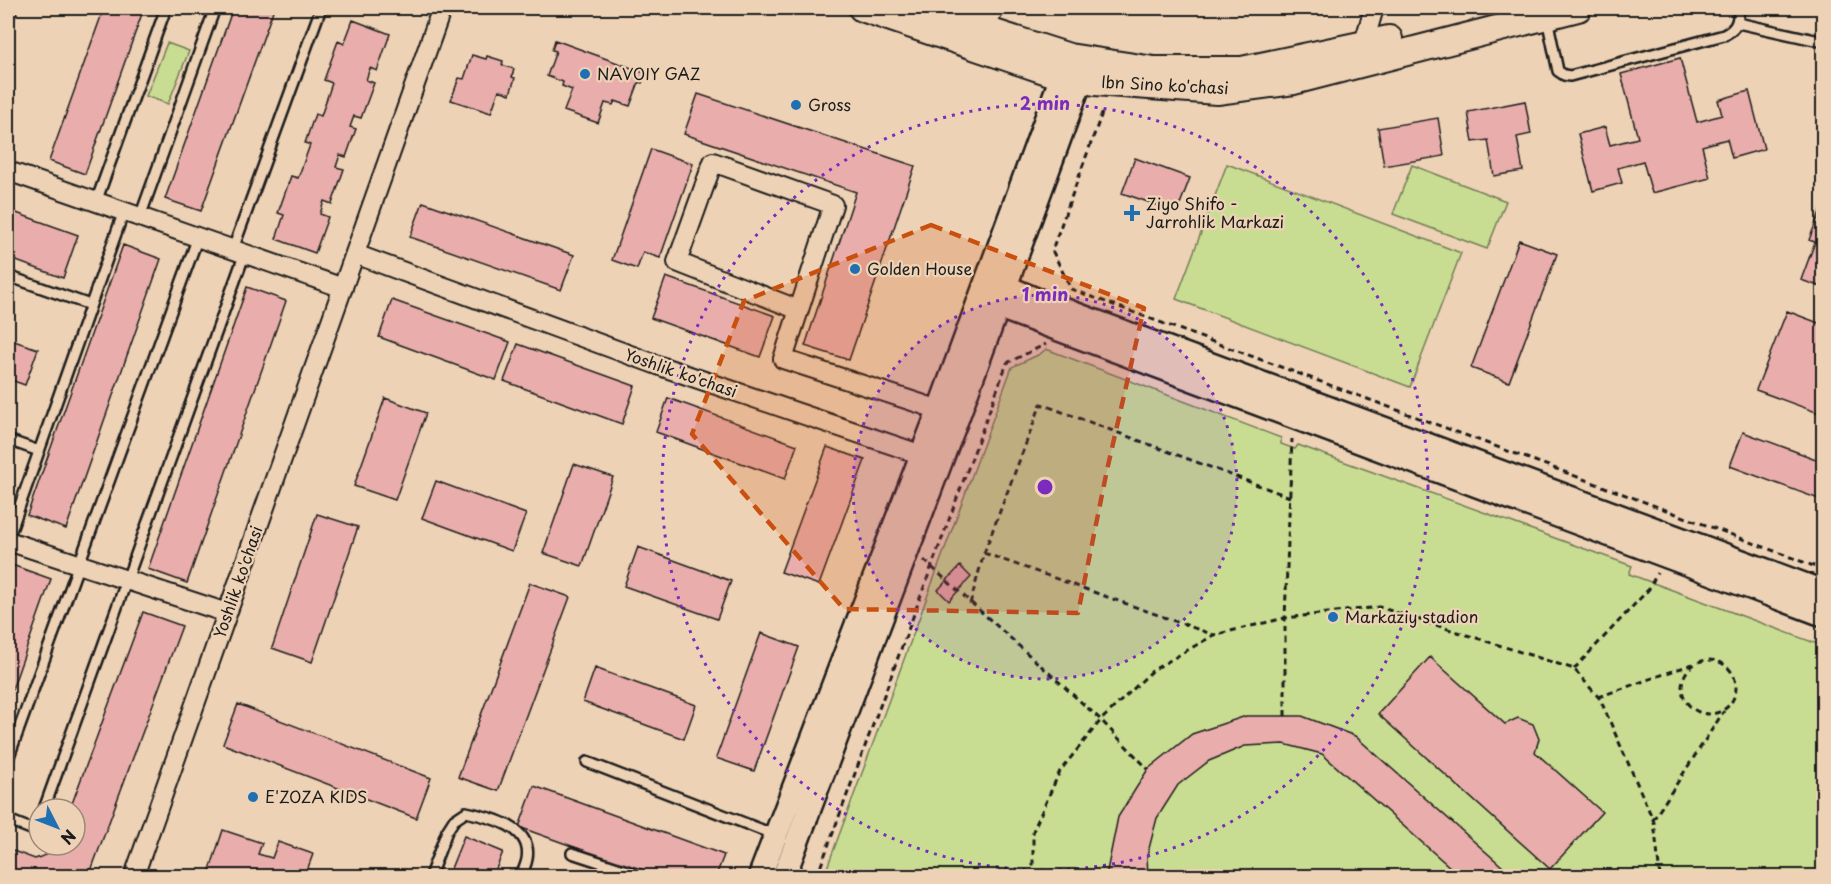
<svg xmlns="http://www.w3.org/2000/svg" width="1831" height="884" font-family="'Playpen Sans',sans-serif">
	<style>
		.green { fill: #c9dd92; stroke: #727c57; stroke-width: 1.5 }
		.building { fill: #e9aeab; stroke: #1c1c1c; stroke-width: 1.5 }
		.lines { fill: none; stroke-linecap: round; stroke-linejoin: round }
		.service-casing { stroke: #1c1c1c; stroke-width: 14 }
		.minor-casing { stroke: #1c1c1c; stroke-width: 22 }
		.tertiary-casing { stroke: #1c1c1c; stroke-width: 27 }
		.secondary-casing { stroke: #1c1c1c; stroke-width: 30 }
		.path { stroke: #1c1c1c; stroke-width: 3; stroke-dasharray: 6 4.5; stroke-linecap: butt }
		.service { stroke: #eed2b5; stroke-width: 9 }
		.minor { stroke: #eed2b5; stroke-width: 18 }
		.tertiary { stroke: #eed2b5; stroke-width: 22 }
		.secondary { stroke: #eed2b5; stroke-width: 26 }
		.marked { fill: #c9500e; fill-opacity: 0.2; stroke: #c9500e; stroke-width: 4.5; stroke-dasharray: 12 8; stroke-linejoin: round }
		.ring { fill: none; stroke: #7b2cbf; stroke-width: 3; stroke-dasharray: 3 6 }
		.poi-dot { fill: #1f6fb2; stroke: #eed2b5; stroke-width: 2 }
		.labels { text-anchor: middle; stroke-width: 4.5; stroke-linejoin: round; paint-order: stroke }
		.poi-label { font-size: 16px; fill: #1c1c1c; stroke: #eed2b5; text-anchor: start }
		.street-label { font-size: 16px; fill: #1c1c1c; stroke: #eed2b5 }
		.centre { fill: #7b2cbf; stroke: #eed2b5; stroke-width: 3 }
		.ring-label { font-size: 18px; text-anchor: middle; font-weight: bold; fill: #7b2cbf; stroke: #eed2b5; stroke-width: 4.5; stroke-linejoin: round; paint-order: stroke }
	</style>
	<rect width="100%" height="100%" fill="#eed2b5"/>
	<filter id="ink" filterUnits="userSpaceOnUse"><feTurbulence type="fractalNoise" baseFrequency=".0167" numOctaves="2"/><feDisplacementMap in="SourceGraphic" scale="12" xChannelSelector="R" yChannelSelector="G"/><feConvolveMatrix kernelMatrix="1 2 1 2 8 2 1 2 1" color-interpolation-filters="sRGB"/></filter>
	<g filter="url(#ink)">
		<!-- green -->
		<path class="green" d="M167,43L189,51L168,104L146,96Z
			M1227,164L1461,253L1410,387L1176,299Z
			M1412,165L1506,201L1487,249L1393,214Z
			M1046,349L1281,438V444L1295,449L1298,445L1632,566L1629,574L1823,646V876H824L1012,367L1040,354Z"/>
		<!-- building -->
		<path class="building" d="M8,8H18L8,37Z
			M104,8H144L85,174L49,161Z
			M233,8H274L201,211L165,199Z
			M353,20L390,34L377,71L370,68L366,80L374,83L361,118L354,116L350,127L356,129L346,157L340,155L336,167L344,169L332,204L324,201L320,214L328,217L315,253L276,239L284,215L278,213L291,176L298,178L310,145L305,143L315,114L321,116L332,83L324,80L338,41L344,44Z
			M555,40L645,73L642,83L639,82L630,106L615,101L613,105L605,103L598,123L564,111L572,90L562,86L563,82L547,76L556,51L552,50Z
			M472,55L486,59L487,56L503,61L502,65L514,69L512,77L515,78L510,94L499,90L491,113L451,100L459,78L464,79Z
			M1680,58L1697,122L1722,115L1718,100L1749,91L1764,149L1732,158L1727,139L1702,146L1710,178L1652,193L1643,161L1618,168L1622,183L1593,191L1578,134L1605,127L1610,145L1638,138L1621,74Z
			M698,94L915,166L849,360L805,346L856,192L684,134Z
			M1525,101L1531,134L1517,137L1523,171L1494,176L1488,140L1473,142L1468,112Z
			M1438,118L1444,156L1384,166L1378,128Z
			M651,149L693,164L660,258L643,252L637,269L612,260Z
			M1135,158L1190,178L1177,212L1122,193Z
			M423,202L574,255L561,290L410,237Z
			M1824,202V288L1801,280L1815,242L1809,240Z
			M8,210L78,235L63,278L8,258Z
			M1519,240L1557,254L1509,382L1471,368Z
			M123,245L161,259L66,529L27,515Z
			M666,277L775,316L760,357L651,318Z
			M247,287L286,301L187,583L148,569Z
			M392,300L510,342L496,380L379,337Z
			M1787,311L1824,325V415L1756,390Z
			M8,339L38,349L25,385L8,379Z
			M518,344L635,386L622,424L504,381Z
			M385,398L426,413L395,500L354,486Z
			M668,398L797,445L785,479L656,432Z
			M1743,432L1824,462V501L1730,466Z
			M827,447L865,460L819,585L781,572Z
			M574,464L613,477L582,566L543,553Z
			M436,481L526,514L512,551L422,518Z
			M317,514L358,527L312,662L272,648Z
			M638,547L731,581L717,619L624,586Z
			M12,565L51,579L8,701V579Z
			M960,566L971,577L949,601L938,590Z
			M530,583L570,597L498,791L458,777Z
			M143,612L182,626L89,876H8V849L35,859L54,852L56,845H75V809H70Z
			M761,633L799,647L754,771L716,758Z
			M1430,657L1505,724L1518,718L1533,724L1539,739L1535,752L1602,812L1550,869L1378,714Z
			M595,668L696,705L684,739L583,702Z
			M238,704L431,778L416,818L223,744Z
			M1246,716H1302L1355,736L1513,876H1460L1322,754L1284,744L1245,746L1209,761L1178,785L1157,818L1147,856L1148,876H1106L1118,817L1148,769L1192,734Z
			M534,786L724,855L716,876H655L519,827Z
			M223,830L262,843L258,854L272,858L278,842L313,854L305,876H266L254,871L252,876H208Z
			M464,836L503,852L493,876H448Z"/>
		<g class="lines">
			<defs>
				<path id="service" d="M1547,18L1558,71L1564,75L1570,76L1724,35C1737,28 1738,22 1739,8
					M1738,23L1824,42
					M96,202L166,8
					M140,217L215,8
					M233,249L321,8
					M8,276L90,305
					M8,440L39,451
					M8,539L124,211
					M8,759L198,237
					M587,762L775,835
					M44,809L245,253
					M8,820L36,831L39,823
					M572,853L642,876
					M430,876L447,831L454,820L466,812C489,817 533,826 527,859C526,865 523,871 521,876"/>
				<path id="minor" d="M981,41L994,8
					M1365,55L1363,46L1374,8
					M8,171L343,288
					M355,254L663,367L934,459
					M799,310L677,262L713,162L833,205L783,359L952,414
					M8,541L227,613
					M134,876L442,8"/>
				<path id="tertiary" d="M988,279L1035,299L1824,592
					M980,300L1824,615
					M760,876L939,410L1068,59
					M784,876L958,416L1087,63"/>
				<path id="secondary" d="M862,8L1062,76L1095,82L1217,91L1294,81L1578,8
					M932,13L1069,57L1154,70H1242L1389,39"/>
			</defs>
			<!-- service casing -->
			<use href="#service" class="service-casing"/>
			<!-- minor casing -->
			<use href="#minor" class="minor-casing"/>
			<!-- tertiary casing -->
			<use href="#tertiary" class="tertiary-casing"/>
			<!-- secondary casing -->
			<use href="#secondary" class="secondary-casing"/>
			<!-- path -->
			<path class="path" d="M1102,113L1052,250L1071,289C1322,383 1574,474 1824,570
				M984,553L1214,635
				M924,560L1101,720L1148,769
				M970,604L984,553L1041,404L1290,497
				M1682 687a27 27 0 1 1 54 0a27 27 0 1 1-54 0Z
				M1574,669L1649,589L1657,573
				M1598,697L1693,664
				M1285,716V618L1292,439
				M1653,820L1724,711
				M817,876L1007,363L1046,344
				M1033,876V831L1060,771L1101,720L1153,670L1214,635L1285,618L1379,607L1574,669L1600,699L1654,822L1660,876"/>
			<!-- service -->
			<use href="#service" class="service"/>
			<!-- minor -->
			<use href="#minor" class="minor"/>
			<!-- tertiary -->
			<use href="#tertiary" class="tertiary"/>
			<!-- secondary -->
			<use href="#secondary" class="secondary"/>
		</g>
	</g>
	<!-- marked area -->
	<path class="marked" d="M931,225L1144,308L1107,470L1078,613L844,609L692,434L744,301Z"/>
	<!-- distance rings -->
	<circle cx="1045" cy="487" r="192" fill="#7b2cbf" fill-opacity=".12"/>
	<g class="ring">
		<circle cx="1045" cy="487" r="192"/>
		<circle cx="1045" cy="487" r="383"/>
	</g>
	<!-- markers -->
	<g class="poi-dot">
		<circle cx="585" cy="74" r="6"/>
		<circle cx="796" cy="105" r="6"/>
		<path d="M1129 204h6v6h6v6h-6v6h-6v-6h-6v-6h6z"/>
		<circle cx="855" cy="269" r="6"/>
		<circle cx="1333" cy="617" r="6"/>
		<circle cx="253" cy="797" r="6"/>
	</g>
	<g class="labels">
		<!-- poi labels -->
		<g class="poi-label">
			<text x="597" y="80">NAVOIY GAZ</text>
			<text x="808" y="111">Gross</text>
			<text x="1146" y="210">Ziyo Shifo -<tspan x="1146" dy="18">Jarrohlik Markazi</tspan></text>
			<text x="867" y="275">Golden House</text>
			<text x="1345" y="623">Markaziy stadion</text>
			<text x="265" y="803">E'ZOZA KIDS</text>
		</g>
		<!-- street labels -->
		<g class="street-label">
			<text transform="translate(1165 85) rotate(3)" y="6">Ibn Sino ko'chasi</text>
			<text transform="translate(681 373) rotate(19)" y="6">Yoshlik ko'chasi</text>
			<text transform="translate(238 582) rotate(-71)" y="6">Yoshlik ko'chasi</text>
		</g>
	</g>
	<circle cx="1045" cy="487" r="9" class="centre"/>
	<g class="ring-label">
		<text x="1045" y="110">2 min</text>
		<text x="1045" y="301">1 min</text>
	</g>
	<!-- margin -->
	<rect width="1831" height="884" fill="none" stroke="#eed2b5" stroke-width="30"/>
	<rect x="15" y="15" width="1801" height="854" fill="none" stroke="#1c1c1c" stroke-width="2" filter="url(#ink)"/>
	<!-- north arrow -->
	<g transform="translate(57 827) rotate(132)"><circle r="28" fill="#eed2b5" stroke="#9a8978" stroke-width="1.5"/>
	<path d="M0-4.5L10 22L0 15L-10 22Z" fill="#1f6fb2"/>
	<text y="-9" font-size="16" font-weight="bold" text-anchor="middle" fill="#1c1c1c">N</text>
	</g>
</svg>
